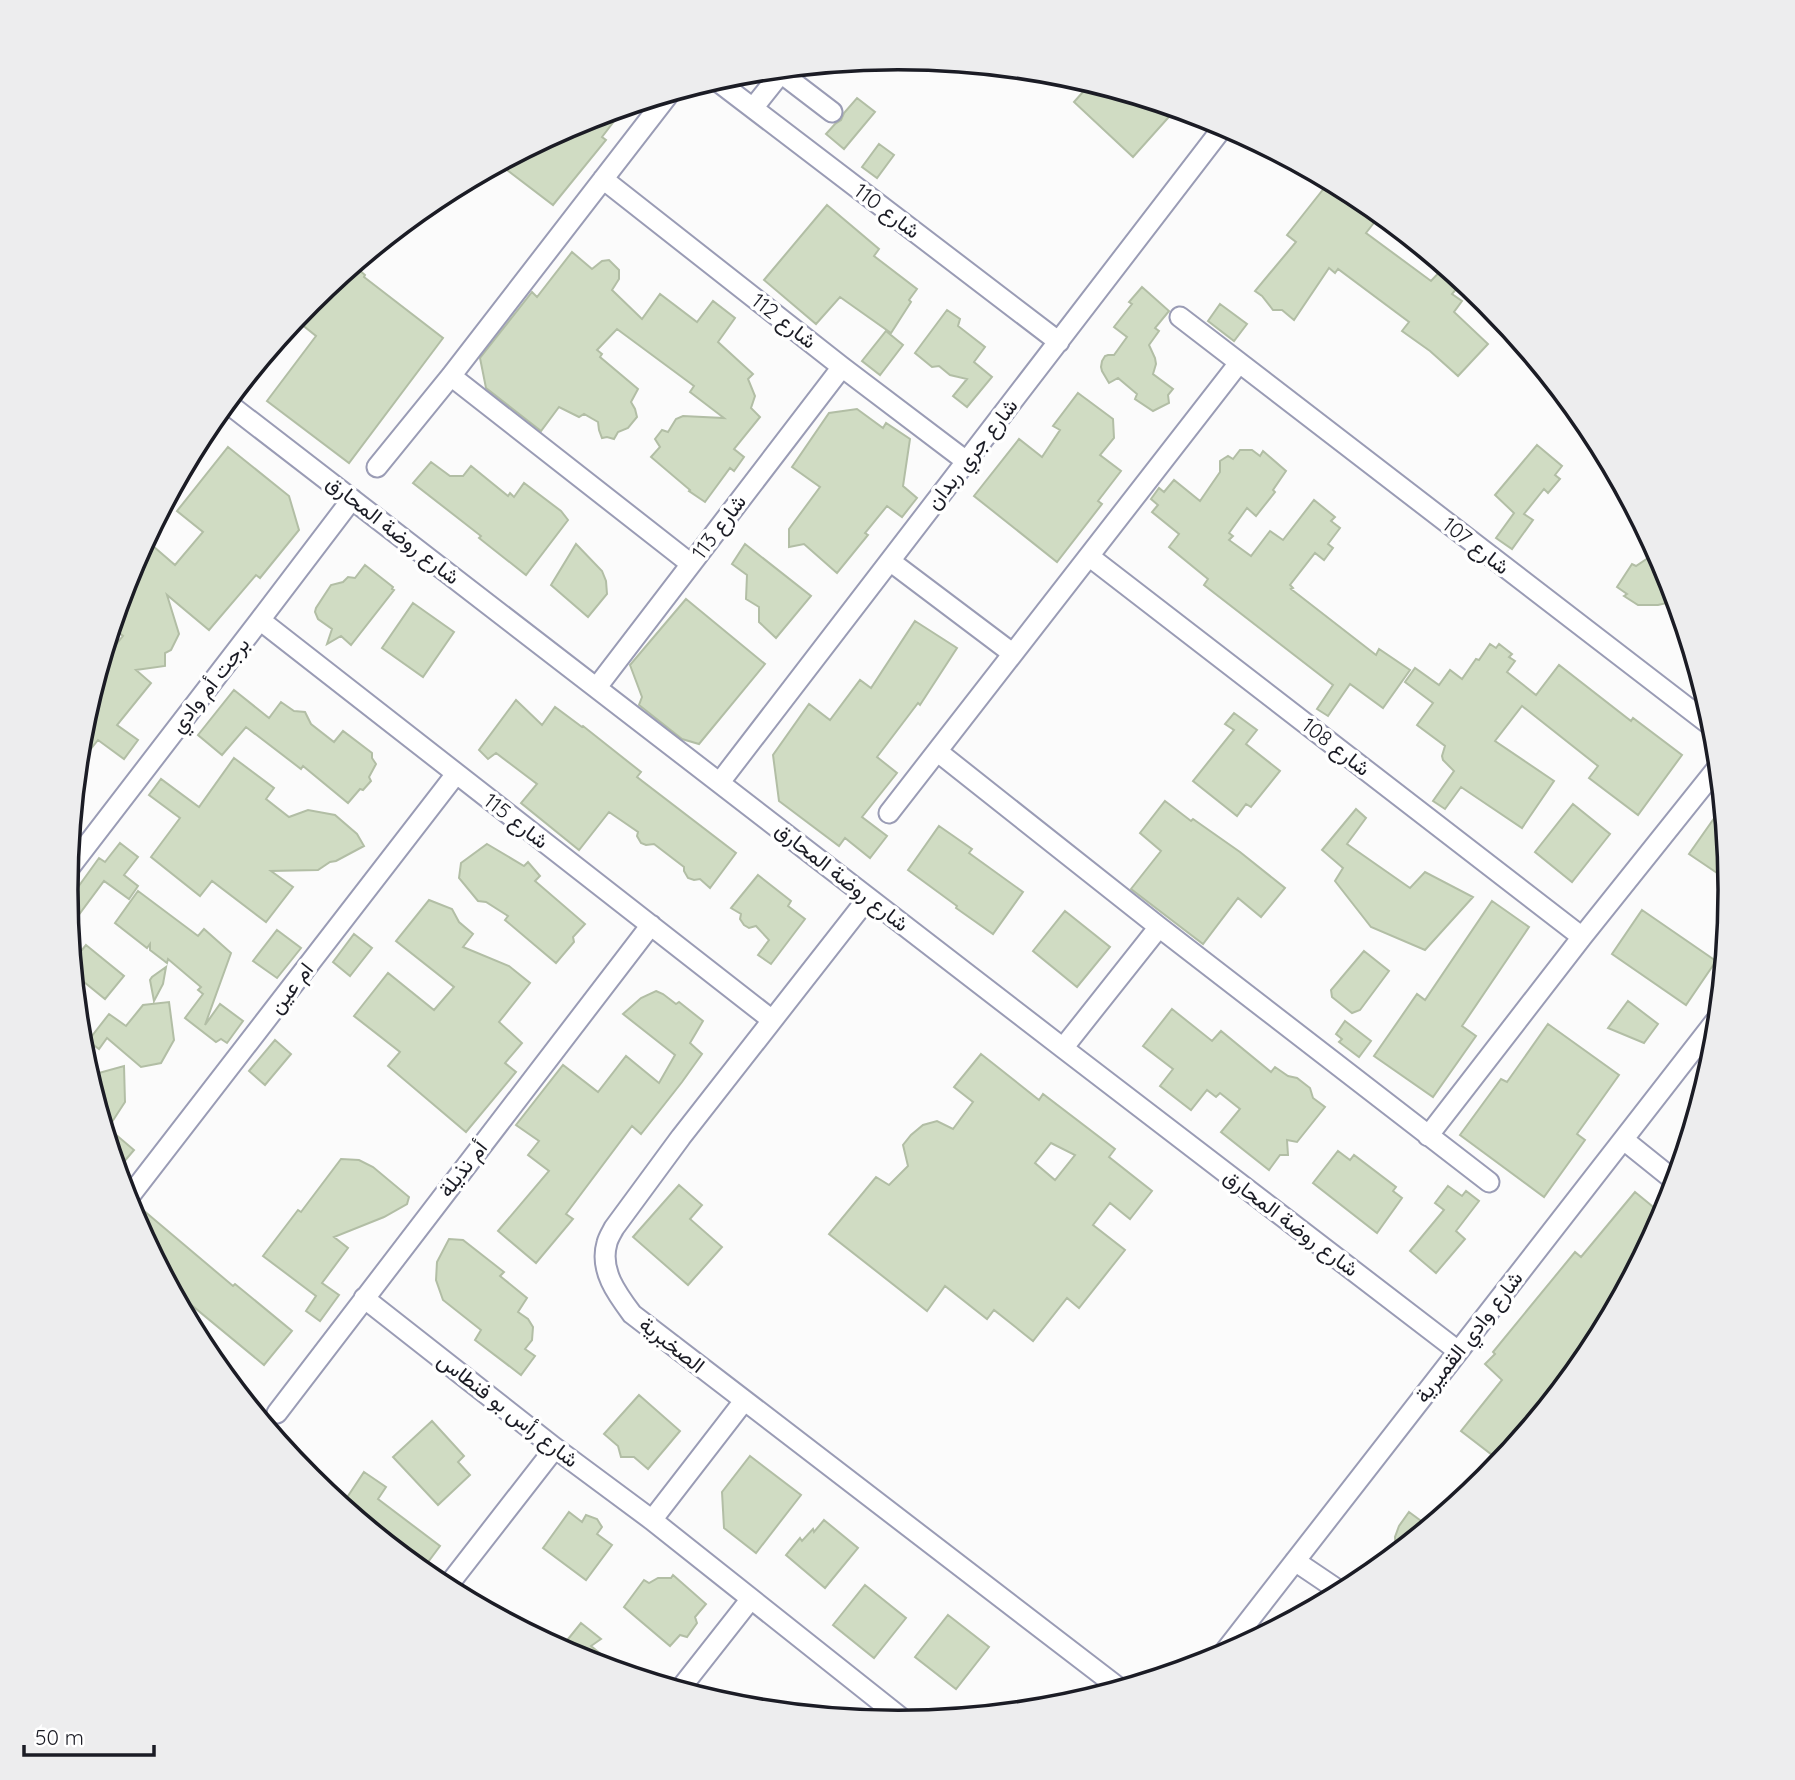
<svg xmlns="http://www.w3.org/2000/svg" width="1795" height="1780" font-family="Quicksand,Vazirmatn,sans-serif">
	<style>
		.building { fill: #d0dcc3; stroke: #b2bea5; stroke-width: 2; fill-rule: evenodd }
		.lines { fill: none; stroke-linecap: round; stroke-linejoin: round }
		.minor-casing { stroke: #9a9cb5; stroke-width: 23 }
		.minor { stroke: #fff; stroke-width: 19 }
		.labels { text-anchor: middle; stroke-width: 7; stroke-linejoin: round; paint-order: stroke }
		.street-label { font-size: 21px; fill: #1b1c25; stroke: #fff }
		.rim { fill: none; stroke: #1b1c25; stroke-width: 3.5 }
	</style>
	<rect width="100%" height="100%" fill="#fbfbfb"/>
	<!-- building -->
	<path class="building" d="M1091,83L1176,109L1133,157L1074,102Z
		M857,98L875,112L844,149L826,134L835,124L841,120L844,113Z
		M625,107L602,137L606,140L553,205L499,164L579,121Z
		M879,144L894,155L877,178L862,167Z
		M1329,182L1360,198L1380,215L1366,233L1431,281L1444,267L1462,282L1452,294L1462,301L1454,312L1488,344L1458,376L1430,351L1402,331L1409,322L1338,269L1335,273L1329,268L1294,320L1282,310H1273L1262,296L1255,291L1296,242L1287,235Z
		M827,205L879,249L874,256L917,289L909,300L911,302L891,333L840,297L816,324L764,280Z
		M572,252L592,269L602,261L609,260L619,270V279L612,290L642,319L660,294L697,322L713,301L735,318L718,342L753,374L748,379L755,396L751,408L760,417L734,449L744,457L734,471L730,468L705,502L689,491L690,490L651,457L660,447L655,439L662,430L668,432L676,419L683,416L724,418L690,392L694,386L617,329L597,350L602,354L600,357L638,389L631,402L635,409L637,417L628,428L618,432L614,439L607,437L602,438L599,430L598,422L584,414L579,417L559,407L541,431L486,388L480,358L532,292L537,297Z
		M353,265L365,275L364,277L443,338L349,463L267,401L316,336L295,319L309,301Z
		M1142,287L1169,311L1155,328L1159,331L1149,345L1155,358L1156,364L1153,374L1173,389L1168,395L1169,403L1153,411L1135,399L1137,394L1118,378L1109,383L1102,371L1101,367L1102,361L1105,356L1108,355H1114L1127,337L1114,327L1132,304L1129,302Z
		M1220,304L1247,324L1234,341L1208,321Z
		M947,310L960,319L958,326L985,347L974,362L992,377L967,407L953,396L967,379L950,375L939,366L932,367L915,353Z
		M886,331L903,345L880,375L862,361Z
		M1078,393L1113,419L1114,438L1100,455L1121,471L1098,501L1102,504L1057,562L974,496L1019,439L1042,457L1060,430L1053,426Z
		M857,409L883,428L886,423L910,439L903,486L917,498L902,517L887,506L865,533L868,535L837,573L804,544L789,547V529L820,487L792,467L829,413Z
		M1537,445L1562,466L1555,475L1560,479L1548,493L1544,489L1524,514L1533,520L1512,549L1496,538L1514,513L1495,495Z
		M228,447L289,496L299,530L260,578L256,575L209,630L167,595L179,634L171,650L165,653V666L136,670L151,683L117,725L138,740L124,759L98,740L78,765L81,727L101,663L123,636L112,627L129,571L146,540L175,565L203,532L177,511Z
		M1240,450H1252L1260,456L1263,451L1286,471L1273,490L1275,492L1256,516L1247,508L1229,533L1233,536L1229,540L1251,556L1270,531L1283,540L1314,500L1335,517L1331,521L1340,528L1328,544L1333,548L1324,560L1315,553L1290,585L1293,588L1291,589L1376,655L1379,649L1410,670L1383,708L1350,684L1328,716L1317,709L1333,685L1204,585L1208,579L1169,547L1179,534L1152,512L1158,505L1151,499L1159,488L1164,492L1174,480L1200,501L1220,472V461L1228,456L1233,459Z
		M431,462L450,476H463L471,466L508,496L510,493L514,497L524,483L561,511L568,520L526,575L479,538L481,536L413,483Z
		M576,544L602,571L606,581L607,594L588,617L551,585Z
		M745,544L811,596L776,638L759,622V607L746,599L747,575L732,564Z
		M1648,558L1661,561L1667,572L1675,601L1658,605H1638L1624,596L1627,594L1617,587L1632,564L1636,566Z
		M365,565L393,587L392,589L394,590L351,645L341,636L327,644L332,629L318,619L315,612L316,608L331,585L343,582L348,577L355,578Z
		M686,599L765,664L699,744L682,739L639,705L642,697L630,665Z
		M413,603L454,632L423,677L382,648Z
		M915,621L957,648L920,705L918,703L877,757L897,773L862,817L887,836L870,858L845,838L839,846L779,801L773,755L809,704L830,720L860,680L871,688Z
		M1490,644L1496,648L1499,644L1512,654L1509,657L1515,661L1507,672L1536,695L1559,665L1631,721L1633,718L1682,755L1638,815L1589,778L1598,766L1522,706L1495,741L1554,781L1522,828L1461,787L1445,809L1433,801L1454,771L1443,760L1442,756L1445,746L1417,725L1433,703L1405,682L1415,668L1439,685L1450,670L1462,679L1476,659L1479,660Z
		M234,690L269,718L281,702L294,711L305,712L311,724L334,742L343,731L372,753V758L376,764L369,777L371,781L363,790L360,789L348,803L303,766L301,769L246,727L222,755L198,735Z
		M516,700L542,725L555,707L582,727L583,726L641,772L637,777L736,853L710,888L700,879L694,880L688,878L684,871V867L654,844L646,845L641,843L637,836L638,832L609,812L579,850L521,803L537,784L496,753L488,759L479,750Z
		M1234,713L1257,730L1246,744L1280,771L1251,807L1246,804L1237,816L1193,781L1234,730L1225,724Z
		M234,758L274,788L266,799L289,817L308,810L335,815L357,834L364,846L336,861L330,862L318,870L271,871L293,887L266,922L212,881L200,896L151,857L180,818L149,795L161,779L199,807Z
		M1165,801L1191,821L1193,819L1240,852L1285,888L1261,917L1238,898L1203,944L1131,889L1161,851L1140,833Z
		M1573,804L1610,834L1572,882L1535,852Z
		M1722,807L1729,881L1689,854Z
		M1356,809L1366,818L1347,844L1410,888L1425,872L1473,897L1425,950L1371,927L1335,881L1343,868L1322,850Z
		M939,826L972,849L969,853L1023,892L993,934L956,908L957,906L908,870Z
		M120,843L138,857L124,875L138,886L129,899L104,881L69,928L66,897L73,894L99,858L105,862Z
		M487,844L524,866L528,862L540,876L535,881L585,924L573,937L574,942L556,963L505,920L508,916L486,902L478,901L459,878L461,863Z
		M758,875L791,901L788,906L805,919L771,964L758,955L769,940L756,926L749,928L744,925L740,919L741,914L731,908Z
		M138,891L198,936L204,929L231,953L205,1025L220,1004L243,1021L227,1043L221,1039L216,1042L185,1018L203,994L198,990L201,987L168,959L167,963L150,950V944L147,948L115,923Z
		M429,900L452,909L459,922L473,934L463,947L509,966L530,983L499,1022L522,1043L505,1063L516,1072L466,1132L388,1066L400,1052L354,1016L388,973L434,1010L454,987L396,941Z
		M1492,901L1529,927L1462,1026L1476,1036L1433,1097L1374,1056L1417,994L1425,1000Z
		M1642,910L1716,961L1686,1005L1612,954Z
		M1065,911L1110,947L1077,987L1033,951Z
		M277,930L301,948L277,978L253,961Z
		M354,934L372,948L350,976L333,962Z
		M86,945L124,976L105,999L73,973L72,962Z
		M1364,951L1389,971L1360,1010L1352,1013L1332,997L1331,990Z
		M166,967L163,984L154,1001L150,980L152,977Z
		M656,991L663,994L676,1004L679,1002L703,1021L690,1043L702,1054L682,1082L641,1134L632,1126L566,1214L573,1219L536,1263L498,1231L549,1171L528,1155L539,1141L516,1125L563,1065L598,1092L626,1056L659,1083L675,1055L623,1014L641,998Z
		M1628,1001L1658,1024L1644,1043L1608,1028Z
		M169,1002L174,1040L161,1063L141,1067L107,1038L99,1049L88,1041L109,1014L126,1026L143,1005Z
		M1172,1009L1212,1041L1221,1031L1271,1072L1275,1067L1288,1076L1297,1078L1310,1088L1313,1098L1325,1107L1297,1142L1287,1140L1288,1155H1280L1269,1170L1221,1132L1240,1109L1220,1093L1216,1097L1207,1090L1191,1110L1160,1086L1173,1069L1143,1046Z
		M1345,1021L1371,1041L1359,1057L1339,1042L1342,1039L1336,1034Z
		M1548,1024L1619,1075L1577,1134L1585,1140L1544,1197L1460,1135L1501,1079L1507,1082Z
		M275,1040L291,1054L265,1085L249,1071Z
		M981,1054L1039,1100L1043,1094L1115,1149L1109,1157L1152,1191L1130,1219L1110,1203L1093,1225L1125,1250L1079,1308L1067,1298L1033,1341L994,1310L987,1319L945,1286L927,1311L829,1234L876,1177L889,1185L908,1166L903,1145L911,1135L923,1125L937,1121L953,1129L973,1102L954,1087ZM1051,1143L1075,1155L1055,1180L1035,1163Z
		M124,1066L125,1102L108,1128L134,1150L117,1170L88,1076Z
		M1338,1151L1350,1160L1354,1155L1396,1187L1393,1191L1402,1198L1377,1233L1313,1183Z
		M341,1159L359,1160L373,1167L409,1197L407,1204L384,1217L334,1237L348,1248L322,1283L339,1295L320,1321L306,1311L316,1296L263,1256L298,1210L301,1212Z
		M679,1185L702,1205L690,1219L722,1247L688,1285L633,1237Z
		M1448,1186L1462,1196L1466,1191L1479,1201L1456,1231L1465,1239L1436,1273L1410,1251L1444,1210L1435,1203Z
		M1635,1192L1663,1215L1589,1353L1500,1461L1461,1431L1502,1380L1485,1364L1495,1354L1493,1352L1575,1252L1581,1257Z
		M143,1210L233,1286L235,1284L292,1331L264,1365L172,1289L135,1220Z
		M449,1239L463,1240L504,1272L500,1276L527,1298L518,1312L528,1319L533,1327L532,1340L525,1349L535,1356L521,1375L475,1340L481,1330L443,1300L436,1280L437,1262Z
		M639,1395L680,1431L648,1469L634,1457H621L618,1446L604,1434Z
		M432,1421L464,1456L458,1462L470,1475L438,1505L393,1457Z
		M750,1456L801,1495L756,1553L724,1528L722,1492Z
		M364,1472L386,1487L378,1499L440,1546L428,1562L367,1516L362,1522L342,1505Z
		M569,1512L582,1522L586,1515L597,1519L602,1527L597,1534L612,1545L586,1580L543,1548Z
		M1409,1512L1428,1526L1396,1552L1395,1537L1399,1526Z
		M824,1520L858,1548L825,1588L786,1555L800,1538L802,1541L813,1529L814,1532Z
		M673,1575L706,1604L695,1617L697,1623L687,1637L680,1635L670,1646L624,1607L644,1580L649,1583L658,1578H671Z
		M865,1585L906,1618L874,1658L833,1625Z
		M948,1615L989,1647L956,1689L915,1657Z
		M581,1623L601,1639L591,1646L623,1672L579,1659L560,1649Z"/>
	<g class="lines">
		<defs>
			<path id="minor" d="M781,73L832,112
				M716,80L1059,342
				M753,108L784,69
				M603,179L842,367L966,461
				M1180,317L1714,728
				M451,376L691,564
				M226,402L1063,1048L1458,1351
				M377,467L451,376L669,94
				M1090,557L1582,937
				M890,561L1012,653
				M260,620L772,1020
				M597,687L842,367
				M938,752L1159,927L1489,1182
				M720,782L1224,126
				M889,813L1239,363
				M67,871L260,620L352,499
				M868,898L681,1137L614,1228C612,1232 608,1238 607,1243C599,1270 617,1294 632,1314L1119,1688
				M1063,1048L1159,927
				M1428,1136L1582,937L1718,767
				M1624,1140L1675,1181
				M126,1201L456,774
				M364,1298L555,1448L652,1520L905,1721
				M277,1413L651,925
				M652,1520L744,1401
				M1295,1561L1341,1592
				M446,1588L555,1448
				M1222,1655L1717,1019
				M680,1689L750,1600"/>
		</defs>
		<!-- minor casing -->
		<use href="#minor" class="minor-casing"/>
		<!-- minor -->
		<use href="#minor" class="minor"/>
	</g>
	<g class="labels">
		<!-- street labels -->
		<g class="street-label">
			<text transform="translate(887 211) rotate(37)" y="7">شارع 110</text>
			<text transform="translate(784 321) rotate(38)" y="7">شارع 112</text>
			<text transform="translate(972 454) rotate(-52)" y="7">شارع جري ربدان</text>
			<text transform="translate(719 527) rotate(-53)" y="7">شارع 113</text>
			<text transform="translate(393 530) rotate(38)" y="7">شارع روضة المحارق</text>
			<text transform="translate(1476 546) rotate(38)" y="7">شارع 107</text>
			<text transform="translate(210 685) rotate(-52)" y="7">برجت أم وادي</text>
			<text transform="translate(1336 747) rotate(38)" y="7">شارع 108</text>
			<text transform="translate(516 821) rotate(38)" y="7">شارع 115</text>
			<text transform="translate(842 877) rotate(38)" y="7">شارع روضة المحارق</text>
			<text transform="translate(291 988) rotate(-52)" y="7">ام عين</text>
			<text transform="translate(463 1169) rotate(-52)" y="7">أم نذيلة</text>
			<text transform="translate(1291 1223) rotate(37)" y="7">شارع روضة المحارق</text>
			<text transform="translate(1469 1337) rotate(-52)" y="7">شارع وادي القميرية</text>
			<text transform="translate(672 1345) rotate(38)" y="7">الصخبرية</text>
			<text transform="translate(508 1410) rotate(38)" y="7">شارع رأس بو فنطاس</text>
		</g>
	</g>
	<!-- crop -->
	<path d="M0 0H1795V1780H0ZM78 890a820 820 0 1 1 1640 0a820 820 0 1 1-1640 0Z" fill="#ededee" fill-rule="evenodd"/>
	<path class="rim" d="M78 890a820 820 0 1 1 1640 0a820 820 0 1 1-1640 0Z"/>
	<!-- scale -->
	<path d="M24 1745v10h130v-10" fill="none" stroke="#1b1c25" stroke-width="3.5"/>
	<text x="35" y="1745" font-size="21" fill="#1b1c25" stroke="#ffffff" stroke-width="5" paint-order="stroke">50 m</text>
</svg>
